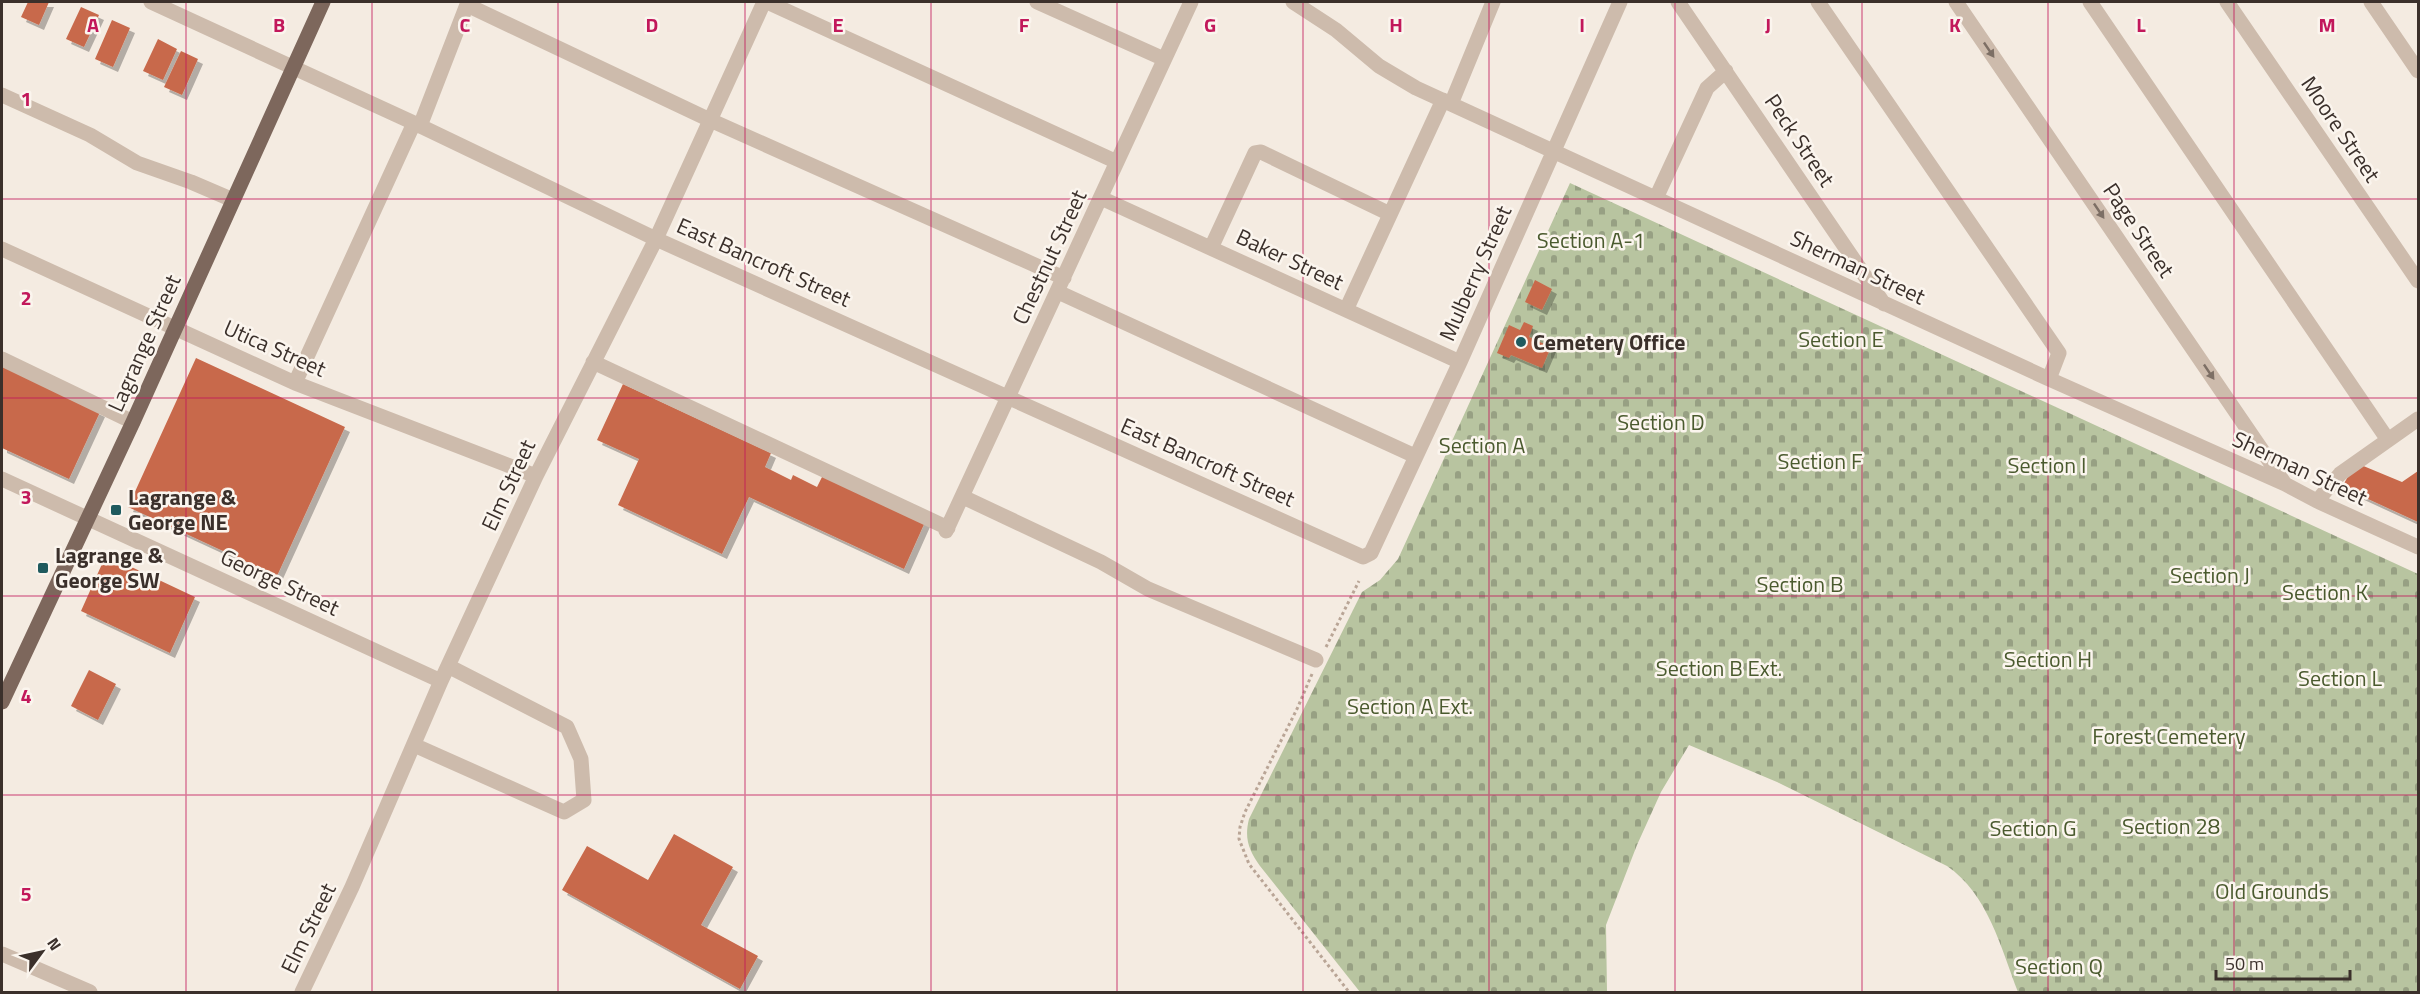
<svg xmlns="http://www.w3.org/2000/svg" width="2420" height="994" font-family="'Titillium Web',sans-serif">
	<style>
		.cemetery { fill: url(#cemetery-stones) }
		.building { fill: #c8694b; filter: url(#shadow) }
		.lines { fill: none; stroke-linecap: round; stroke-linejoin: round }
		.path { stroke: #b9a596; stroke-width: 3; stroke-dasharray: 3 3; stroke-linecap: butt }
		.minor { stroke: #cdbbac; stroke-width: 15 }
		.major { stroke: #7d675c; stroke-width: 15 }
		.oneway { fill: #7d6f65 }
		.grid { fill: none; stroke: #c2185b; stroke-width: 1.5; stroke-opacity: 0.55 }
		.poi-dot { fill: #1f5a5e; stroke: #fbf5ee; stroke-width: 2 }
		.labels { text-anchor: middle; stroke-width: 5; stroke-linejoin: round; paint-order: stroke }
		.street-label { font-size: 22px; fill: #3b302b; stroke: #fbf5ee }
		.park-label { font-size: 22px; fill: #4a5a2e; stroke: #fbf5ee }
		.poi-label { font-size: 22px; font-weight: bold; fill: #3b302b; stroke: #fbf5ee; text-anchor: start }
		.grid-label { font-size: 20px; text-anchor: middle; font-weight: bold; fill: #c2185b; stroke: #fbf5ee; stroke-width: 5; stroke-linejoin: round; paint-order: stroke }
	</style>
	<defs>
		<pattern id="cemetery-stones" width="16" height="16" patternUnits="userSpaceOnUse" patternTransform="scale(1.5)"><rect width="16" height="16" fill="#b8c4a0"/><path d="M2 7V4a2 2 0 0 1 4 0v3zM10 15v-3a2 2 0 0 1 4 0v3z" fill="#97a083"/></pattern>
		<filter id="shadow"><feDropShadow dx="5" dy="5" stdDeviation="0" flood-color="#0004"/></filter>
	</defs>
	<rect width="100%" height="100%" fill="#f4ebe1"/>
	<!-- cemetery -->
	<path class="cemetery" d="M1570,183L2418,574V992H2018C2001,948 1988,894 1947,866L1777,782L1689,745L1661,792L1637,845L1606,925L1607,992H1360L1260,866C1249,850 1244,839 1249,819L1362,592L1380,580L1398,559Z"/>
	<!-- building -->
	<path class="building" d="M28,2H49L39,25L21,17Z
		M81,7L99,15L84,47L66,39Z
		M112,20L130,28L113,67L95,59Z
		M158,39L177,49L163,80L143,71Z
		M181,51L198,59L182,95L164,87Z
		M1535,280L1552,289L1542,310L1525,302Z
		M1524,322L1533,326L1529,337L1551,347L1542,368L1511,355L1509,358L1497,353L1509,325L1520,330Z
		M196,358L345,427L277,576L128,507Z
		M2,366L100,412L69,479L2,448Z
		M623,384L771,453L765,467L791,480L793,475L817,487L823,475L925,522L904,569L749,497L722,554L618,505L639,459L597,440Z
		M2361,465L2402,482L2418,471V522L2342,487L2350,473Z
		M106,555L195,597L170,653L81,611Z
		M89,670L116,684L98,720L71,706Z
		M674,834L733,867L701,925L758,956L740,989L562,890L587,846L648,880Z"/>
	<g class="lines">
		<!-- path -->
		<path class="path" d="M1326,647L1359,581
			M1312,674L1297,709L1245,812L1240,827L1239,839L1249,864L1349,992"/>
		<!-- minor -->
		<path class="minor" d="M151,2L414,123L656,239L1363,557L1371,553L1460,362L1620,2
			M767,2L1117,162
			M1037,2L1164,59
			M1293,2L1336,30L1379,66L1416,88L2049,379L2285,484L2317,501L2418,547
			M1678,2L1884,304
			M1818,2L2059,353L2049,379
			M1956,2L2285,484
			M2090,2L2388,440
			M2227,2L2418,281
			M2371,2L2418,71
			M467,5L710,120L1064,278
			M2,95L90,135L137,163L191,182L233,200
			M1451,104L1493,2
			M420,126L468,2
			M1101,198L1460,362
			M1656,198L1707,88L1726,71
			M1211,248L1255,153L1261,152L1390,214
			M2,249L295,383L536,476
			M1058,292L1415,456
			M1346,310L1443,100
			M2,359L133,422
			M593,362L948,528
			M295,383L414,123
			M2,479L441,681
			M963,497L1101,562L1148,589L1316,660
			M2317,501L2340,474L2418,419
			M946,531L1191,2
			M414,745L564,812L584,800L581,759L567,727L448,666
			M2,954L90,992
			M302,992L352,887L441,681L536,476L656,239L764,2"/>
		<!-- major -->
		<path class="major" d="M2,702L133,422L323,2"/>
	</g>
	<!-- one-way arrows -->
	<defs><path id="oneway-solid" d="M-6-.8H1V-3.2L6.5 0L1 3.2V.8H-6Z" transform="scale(1.5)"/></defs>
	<g class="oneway">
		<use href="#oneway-solid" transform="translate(1989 50) rotate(56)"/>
		<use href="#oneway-solid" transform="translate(2099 211) rotate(56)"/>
		<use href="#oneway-solid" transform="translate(2209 372) rotate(56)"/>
	</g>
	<!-- grid -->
	<path class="grid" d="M186,2V992M372,2V992M558,2V992M745,2V992M931,2V992M1117,2V992M1303,2V992M1489,2V992M1675,2V992M1862,2V992M2048,2V992M2234,2V992M2,199H2418M2,398H2418M2,596H2418M2,795H2418"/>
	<!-- markers -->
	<g class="poi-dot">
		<circle cx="1521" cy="342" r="6"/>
		<rect x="110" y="504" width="12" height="12" rx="3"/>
		<rect x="37" y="562" width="12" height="12" rx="3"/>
	</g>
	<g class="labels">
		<!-- street labels -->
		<g class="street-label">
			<text transform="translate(2341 129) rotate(56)" y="8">Moore Street</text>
			<text transform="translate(1800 140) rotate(56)" y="8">Peck Street</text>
			<text transform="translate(2139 230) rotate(56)" y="8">Page Street</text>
			<text transform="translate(1049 257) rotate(-65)" y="8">Chestnut Street</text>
			<text transform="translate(1290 259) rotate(25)" y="8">Baker Street</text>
			<text transform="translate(764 262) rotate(24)" y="8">East Bancroft Street</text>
			<text transform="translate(1858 267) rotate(25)" y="8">Sherman Street</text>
			<text transform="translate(1475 273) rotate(-66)" y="8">Mulberry Street</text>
			<text transform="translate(144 343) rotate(-66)" y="8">Lagrange Street</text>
			<text transform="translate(275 348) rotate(24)" y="8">Utica Street</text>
			<text transform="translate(1208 462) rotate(24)" y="8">East Bancroft Street</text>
			<text transform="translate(2300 468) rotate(25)" y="8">Sherman Street</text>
			<text transform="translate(508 485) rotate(-65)" y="8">Elm Street</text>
			<text transform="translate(280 582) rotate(25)" y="8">George Street</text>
			<text transform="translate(308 928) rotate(-64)" y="8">Elm Street</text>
		</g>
		<!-- park labels -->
		<g class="park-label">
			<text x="1591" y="248">Section A-1</text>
			<text x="1841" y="347">Section E</text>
			<text x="1661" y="430">Section D</text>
			<text x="1482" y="453">Section A</text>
			<text x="1820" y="469">Section F</text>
			<text x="2047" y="473">Section I</text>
			<text x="2210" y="583">Section J</text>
			<text x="1800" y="592">Section B</text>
			<text x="2325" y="600">Section K</text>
			<text x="2048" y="667">Section H</text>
			<text x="1719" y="676">Section B Ext.</text>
			<text x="2340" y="686">Section L</text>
			<text x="1410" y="714">Section A Ext.</text>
			<text x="2169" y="744">Forest Cemetery</text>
			<text x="2171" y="834">Section 28</text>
			<text x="2033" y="836">Section G</text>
			<text x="2272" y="899">Old Grounds</text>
			<text x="2059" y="974">Section Q</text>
		</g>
		<!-- poi labels -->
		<g class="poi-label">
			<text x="1533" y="350">Cemetery Office</text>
			<text x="128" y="505">Lagrange &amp;<tspan x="128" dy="25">George NE</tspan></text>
			<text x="55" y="563">Lagrange &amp;<tspan x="55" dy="25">George SW</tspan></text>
		</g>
	</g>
	<g class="grid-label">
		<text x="93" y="32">A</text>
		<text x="279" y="32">B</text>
		<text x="465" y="32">C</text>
		<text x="652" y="32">D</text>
		<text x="838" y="32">E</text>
		<text x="1024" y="32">F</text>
		<text x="1210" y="32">G</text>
		<text x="1396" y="32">H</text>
		<text x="1582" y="32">I</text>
		<text x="1768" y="32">J</text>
		<text x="1955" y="32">K</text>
		<text x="2141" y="32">L</text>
		<text x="2327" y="32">M</text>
		<text x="26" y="106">1</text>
		<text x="26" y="305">2</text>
		<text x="26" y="504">3</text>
		<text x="26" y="703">4</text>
		<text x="26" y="901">5</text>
	</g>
	<!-- border -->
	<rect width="2420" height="994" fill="none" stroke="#3b302b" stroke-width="6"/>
	<!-- north arrow -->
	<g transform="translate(42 952) rotate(57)" stroke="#fbf5ee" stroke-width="4.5" paint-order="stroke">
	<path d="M0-4.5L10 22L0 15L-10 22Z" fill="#3b302b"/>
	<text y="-9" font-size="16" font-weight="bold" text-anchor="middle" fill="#3b302b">N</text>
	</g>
	<!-- scale -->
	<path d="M2216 970v9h134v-9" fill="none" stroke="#3b302b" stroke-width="3"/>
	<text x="2225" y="970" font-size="18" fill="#3b302b" stroke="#fbf5ee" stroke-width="4.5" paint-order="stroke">50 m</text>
</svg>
